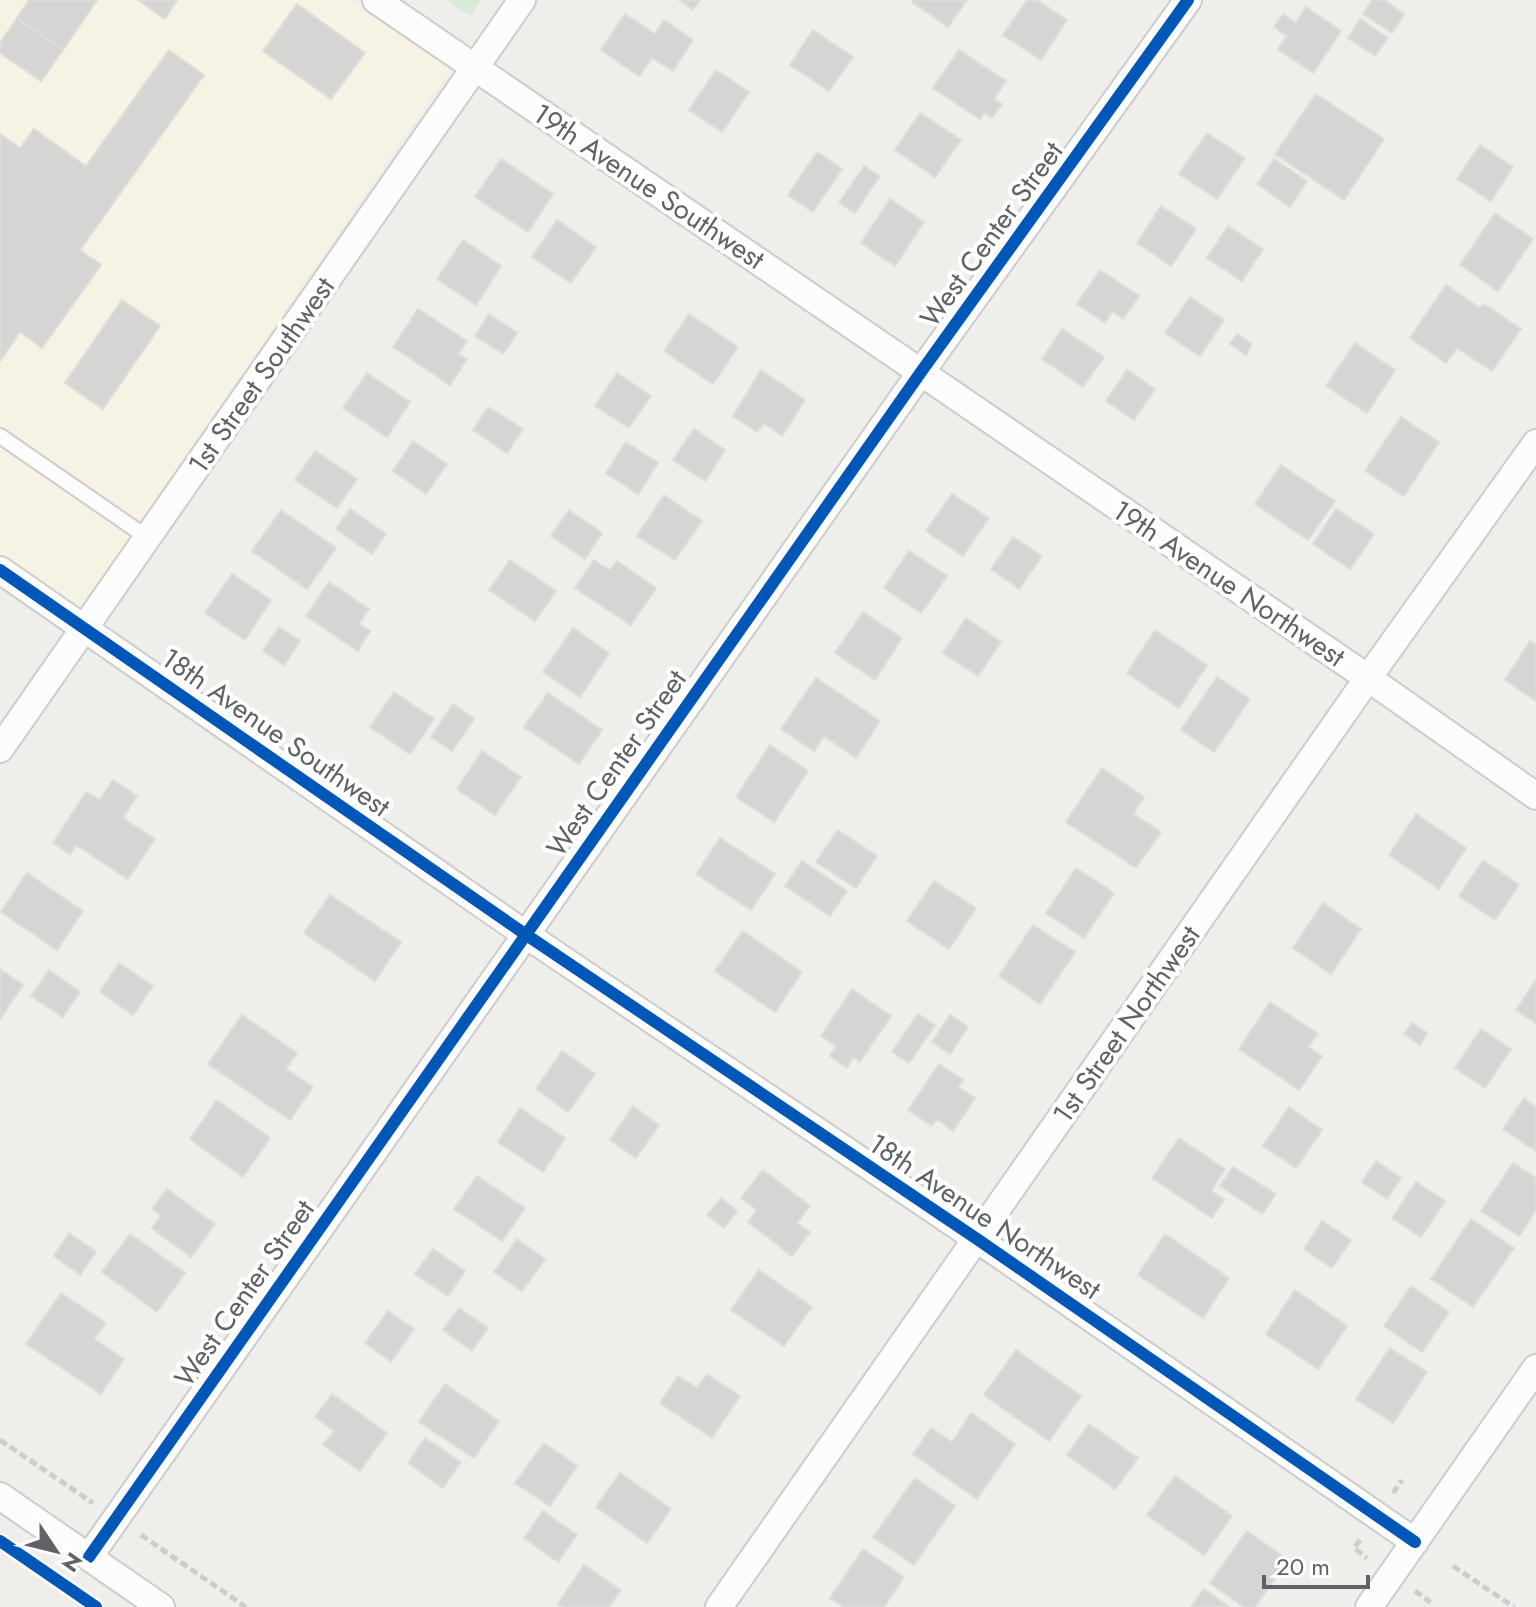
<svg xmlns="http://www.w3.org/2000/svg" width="1536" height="1607" font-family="Jost,sans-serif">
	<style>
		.commercial { fill: #f7f3e4 }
		.green { fill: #d8ebd6 }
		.building { fill: #d6d5d3; stroke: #deddd9; stroke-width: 2 }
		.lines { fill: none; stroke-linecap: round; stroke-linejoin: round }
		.lane-casing { stroke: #cbcccc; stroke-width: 18 }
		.street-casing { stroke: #cbcccc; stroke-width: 30 }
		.path { stroke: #cacfcc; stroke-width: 5; stroke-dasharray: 8 4; stroke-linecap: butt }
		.lane { stroke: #fdfcfc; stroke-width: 14 }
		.street { stroke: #fdfcfc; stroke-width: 26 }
		.cycleway-casing { stroke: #fff; stroke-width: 17 }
		.cycleway { stroke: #0057b8; stroke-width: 12 }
		.labels { text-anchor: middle; stroke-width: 8; stroke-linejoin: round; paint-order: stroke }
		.street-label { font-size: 28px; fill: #5f6368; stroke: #fff }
	</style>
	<rect width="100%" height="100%" fill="#efeeea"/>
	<!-- commercial -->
	<path class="commercial" d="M0,0H349L450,70L79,611L0,557Z"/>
	<!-- green -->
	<path class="green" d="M448,0H481L470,16Z"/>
	<!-- building -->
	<path class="building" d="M29,0H97L63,50L17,18Z
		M138,0H177L165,19Z
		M679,0H700L693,10Z
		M914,0H967L948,27L912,2Z
		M1027,0H1037L1067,20L1041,60L1003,35Z
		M1372,0H1384L1404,14L1392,33L1363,14Z
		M297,4L365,53L331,99L263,51Z
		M1306,7L1341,31L1313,73L1278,49L1287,36L1274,27L1283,14L1296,23Z
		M625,14L655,34L664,20L693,40L673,71L652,58L639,76L601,50Z
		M17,18L63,50L41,81L0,53V43Z
		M1360,19L1388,38L1375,56L1348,38Z
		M813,30L853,57L829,91L790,65Z
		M169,50L204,75L80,250L101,265L42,348L20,332L0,361V134L20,148L34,129L86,166Z
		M959,50L1006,81L994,99L1002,104L992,118L984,113L980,119L933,88Z
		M716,70L749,92L722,132L689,110Z
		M1316,94L1384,139L1344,200L1275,154Z
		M920,113L961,140L935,177L895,150Z
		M1207,133L1245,158L1217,199L1179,174Z
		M1480,145L1513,167L1491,201L1457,179Z
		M817,152L842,169L813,212L788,195Z
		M501,159L553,194L528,232L475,197Z
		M1274,159L1307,181L1290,207L1257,184Z
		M864,166L880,176L855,213L839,203Z
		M890,199L924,222L895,266L861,243Z
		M1161,206L1196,229L1171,266L1137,243Z
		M1495,213L1533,239L1498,291L1460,265Z
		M557,220L596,247L571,283L532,257Z
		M1228,226L1263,249L1242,281L1207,258Z
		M463,240L501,266L476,305L437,279Z
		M1100,270L1139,296L1123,319L1112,311L1105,323L1077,304Z
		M1446,285L1480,308L1484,304L1521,329L1492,371L1457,348L1446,363L1410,338Z
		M1190,297L1224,320L1200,356L1165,333Z
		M122,300L160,326L103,409L65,383Z
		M418,309L467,341L458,354L467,359L450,385L393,347Z
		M489,314L517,333L503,354L475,336Z
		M689,314L738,347L713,384L664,351Z
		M1062,329L1104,357L1083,387L1042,359Z
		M1237,334L1252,344L1246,355L1230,344Z
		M1355,343L1395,370L1367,413L1326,386Z
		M761,370L805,400L782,436L764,423L757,432L733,416Z
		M1127,370L1155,389L1134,420L1106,401Z
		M367,373L410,402L387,437L343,408Z
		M617,373L651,396L629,428L595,406Z
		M488,407L523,429L507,453L473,430Z
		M1401,417L1439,442L1404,496L1365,471Z
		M694,429L725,450L705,481L673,460Z
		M413,441L447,464L426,494L393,471Z
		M626,442L658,463L638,494L606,473Z
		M315,451L357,479L337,508L295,480Z
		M1281,465L1335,501L1308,540L1255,504Z
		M952,494L989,518L963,556L926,531Z
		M664,495L702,521L675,560L637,536Z
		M350,509L386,534L372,554L336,529Z
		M1336,509L1374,534L1350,569L1313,544Z
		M281,510L336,548L307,589L252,551Z
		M569,510L602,533L585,559L551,536Z
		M1013,537L1042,556L1019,589L991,569Z
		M909,551L947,576L921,613L884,588Z
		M510,560L556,591L535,621L489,590Z
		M594,560L610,570L617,561L656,588L631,625L575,588Z
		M232,574L271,600L245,640L205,613Z
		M329,582L369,609L359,624L370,631L358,651L306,616Z
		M863,612L902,638L875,680L835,653Z
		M966,618L1001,642L978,676L943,653Z
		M279,627L300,641L284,665L263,651Z
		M573,628L609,653L580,697L543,672Z
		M1155,630L1207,665L1179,708L1127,673Z
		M1530,641L1536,645V701L1505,680Z
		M1217,677L1250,699L1214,752L1181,730Z
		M816,678L880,721L856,758L824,736L814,751L781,729Z
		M394,692L434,719L410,754L370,727Z
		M548,693L602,730L579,764L524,727Z
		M453,704L474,719L452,751L431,737Z
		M770,745L808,771L774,822L736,797Z
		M482,751L521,777L495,815L457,789Z
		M1102,768L1144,797L1133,814L1161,832L1136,868L1066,822Z
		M113,780L137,796L123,818L155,839L128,879L76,845L70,854L53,843L86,792L100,800Z
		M1416,814L1466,848L1439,889L1389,855Z
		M838,830L877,856L856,888L816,862Z
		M720,838L775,874L751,910L696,874Z
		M1483,860L1519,885L1495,920L1459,896Z
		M802,861L847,891L830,916L785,886Z
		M1076,868L1114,893L1084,938L1046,913Z
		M27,873L83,911L57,950L1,912Z
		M934,881L976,908L949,949L907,921Z
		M330,895L401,942L375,981L304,933Z
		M1323,903L1361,929L1331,974L1293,948Z
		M1033,925L1075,952L1040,1004L999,976Z
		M743,931L802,972L775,1012L715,971Z
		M119,963L153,986L133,1015L100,992Z
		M0,969L23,985L0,1019Z
		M49,970L80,992L63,1017L31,996Z
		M1536,980V1023L1516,1010Z
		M852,989L891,1016L860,1062L853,1057L847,1068L830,1056L836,1046L821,1036Z
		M1270,1002L1318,1034L1308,1047L1322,1056L1299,1090L1239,1049Z
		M918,1014L935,1025L909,1063L892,1052Z
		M242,1015L297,1053L286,1069L313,1087L290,1120L208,1064Z
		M950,1015L968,1027L950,1054L932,1042Z
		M1412,1023L1427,1033L1420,1045L1404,1034Z
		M1481,1029L1511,1049L1485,1088L1455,1068Z
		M562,1051L595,1074L568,1112L536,1089Z
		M939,1064L963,1080L958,1087L975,1098L953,1131L937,1119L932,1126L908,1110Z
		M1524,1098L1536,1107V1151L1503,1129Z
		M217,1100L270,1138L243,1177L190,1139Z
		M633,1106L659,1125L636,1158L610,1140Z
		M1289,1107L1322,1130L1296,1168L1263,1146Z
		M520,1108L565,1138L543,1172L498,1142Z
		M1179,1138L1225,1169L1211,1191L1224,1199L1212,1218L1152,1178Z
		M1376,1161L1401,1178L1387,1199L1362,1182Z
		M1513,1163L1536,1178V1210L1519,1236L1481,1211Z
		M1233,1167L1276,1194L1262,1214L1220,1186Z
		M763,1170L810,1206L797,1223L810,1232L792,1256L748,1222L757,1210L741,1198Z
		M477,1176L525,1208L502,1241L454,1209Z
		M1416,1182L1445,1201L1421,1237L1392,1218Z
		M167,1189L215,1224L191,1257L152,1228L161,1215L152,1209Z
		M721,1198L737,1211L724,1228L707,1215Z
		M1471,1219L1514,1248L1473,1307L1431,1279Z
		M1322,1221L1351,1240L1332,1268L1304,1249Z
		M69,1233L96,1252L80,1275L54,1256Z
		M130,1234L185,1273L157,1312L102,1272Z
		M1165,1234L1229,1278L1203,1318L1138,1275Z
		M517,1239L545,1259L522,1291L494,1272Z
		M433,1249L465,1271L448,1296L415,1274Z
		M759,1270L812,1307L784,1346L731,1310Z
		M1411,1286L1449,1312L1422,1352L1384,1326Z
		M1295,1290L1347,1326L1318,1369L1266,1334Z
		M61,1293L106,1323L94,1339L124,1359L101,1394L26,1344Z
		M459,1308L488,1328L472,1351L443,1330Z
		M388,1311L414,1329L391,1362L365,1343Z
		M1390,1348L1427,1372L1393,1423L1356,1399Z
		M1016,1350L1081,1396L1049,1441L984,1395Z
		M707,1374L740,1396L712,1438L660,1403L678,1376L697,1388Z
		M445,1384L499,1421L474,1458L419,1422Z
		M332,1394L387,1433L360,1471L323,1445L334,1431L315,1417Z
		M971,1413L1015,1444L977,1499L913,1454L931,1428L952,1442Z
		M1089,1424L1138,1458L1115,1489L1067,1455Z
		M425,1438L461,1462L443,1488L408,1463Z
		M544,1443L577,1466L550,1506L515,1483Z
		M620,1473L671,1509L647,1543L596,1507Z
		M1175,1476L1232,1516L1204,1555L1147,1515Z
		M915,1478L955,1506L914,1565L873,1537Z
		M543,1511L577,1535L558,1562L524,1538Z
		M1247,1531L1288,1560L1255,1607H1244L1210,1583Z
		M863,1549L904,1577L884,1607H844L830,1598Z
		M584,1565L621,1590L609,1607H562L558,1604Z
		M1204,1589L1229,1607H1191Z"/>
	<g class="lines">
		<defs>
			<path id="lane" d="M0,436L148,538"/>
			<path id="street" d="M376,0L1368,678L1536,796
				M0,570L525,934L977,1239L1415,1542
				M0,749L522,0
				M0,1496L161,1607
				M89,1557L921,372L1188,0
				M719,1607L1368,678L1536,443
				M1369,1607L1536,1368"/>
		</defs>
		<!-- lane casing -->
		<use href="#lane" class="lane-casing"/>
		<!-- street casing -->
		<use href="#street" class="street-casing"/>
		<!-- path -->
		<path class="path" d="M0,1440L93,1503
			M1393,1493L1402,1480
			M141,1535L246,1607
			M1360,1540L1354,1548L1367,1558
			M1453,1566L1514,1607
			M1415,1591L1429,1601L1425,1607"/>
		<!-- lane -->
		<use href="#lane" class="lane"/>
		<!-- street -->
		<use href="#street" class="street"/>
		<defs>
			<path id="cycleway" d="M0,570L525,934L977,1239L1415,1542
				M0,1541L96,1607
				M89,1557L921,372L1188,0"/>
		</defs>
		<!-- cycleway casing -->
		<use href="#cycleway" class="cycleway-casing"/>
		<!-- cycleway -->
		<use href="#cycleway" class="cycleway"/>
	</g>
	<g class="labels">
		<!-- street labels -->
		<g class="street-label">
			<text transform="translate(649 186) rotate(34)" y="10">19th Avenue Southwest</text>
			<text transform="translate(991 234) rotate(-54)" y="10">West Center Street</text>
			<text transform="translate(261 375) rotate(-55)" y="10">1st Street Southwest</text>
			<text transform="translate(1229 583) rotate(34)" y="10">19th Avenue Northwest</text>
			<text transform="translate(276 732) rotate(35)" y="10">18th Avenue Southwest</text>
			<text transform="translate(616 763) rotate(-55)" y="10">West Center Street</text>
			<text transform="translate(1126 1024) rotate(-55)" y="10">1st Street Northwest</text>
			<text transform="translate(985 1216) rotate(34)" y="10">18th Avenue Northwest</text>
			<text transform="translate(244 1293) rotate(-55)" y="10">West Center Street</text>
		</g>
	</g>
	<!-- north arrow -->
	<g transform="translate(56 1551) rotate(125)" stroke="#ffffff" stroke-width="6" paint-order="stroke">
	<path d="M0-6L14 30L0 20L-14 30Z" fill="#5f6368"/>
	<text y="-12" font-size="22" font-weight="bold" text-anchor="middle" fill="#5f6368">N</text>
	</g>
	<!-- scale -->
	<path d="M1264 1575v12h104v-12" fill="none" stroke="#5f6368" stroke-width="4"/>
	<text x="1276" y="1575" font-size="24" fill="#5f6368" stroke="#ffffff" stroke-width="6" paint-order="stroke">20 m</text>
</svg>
